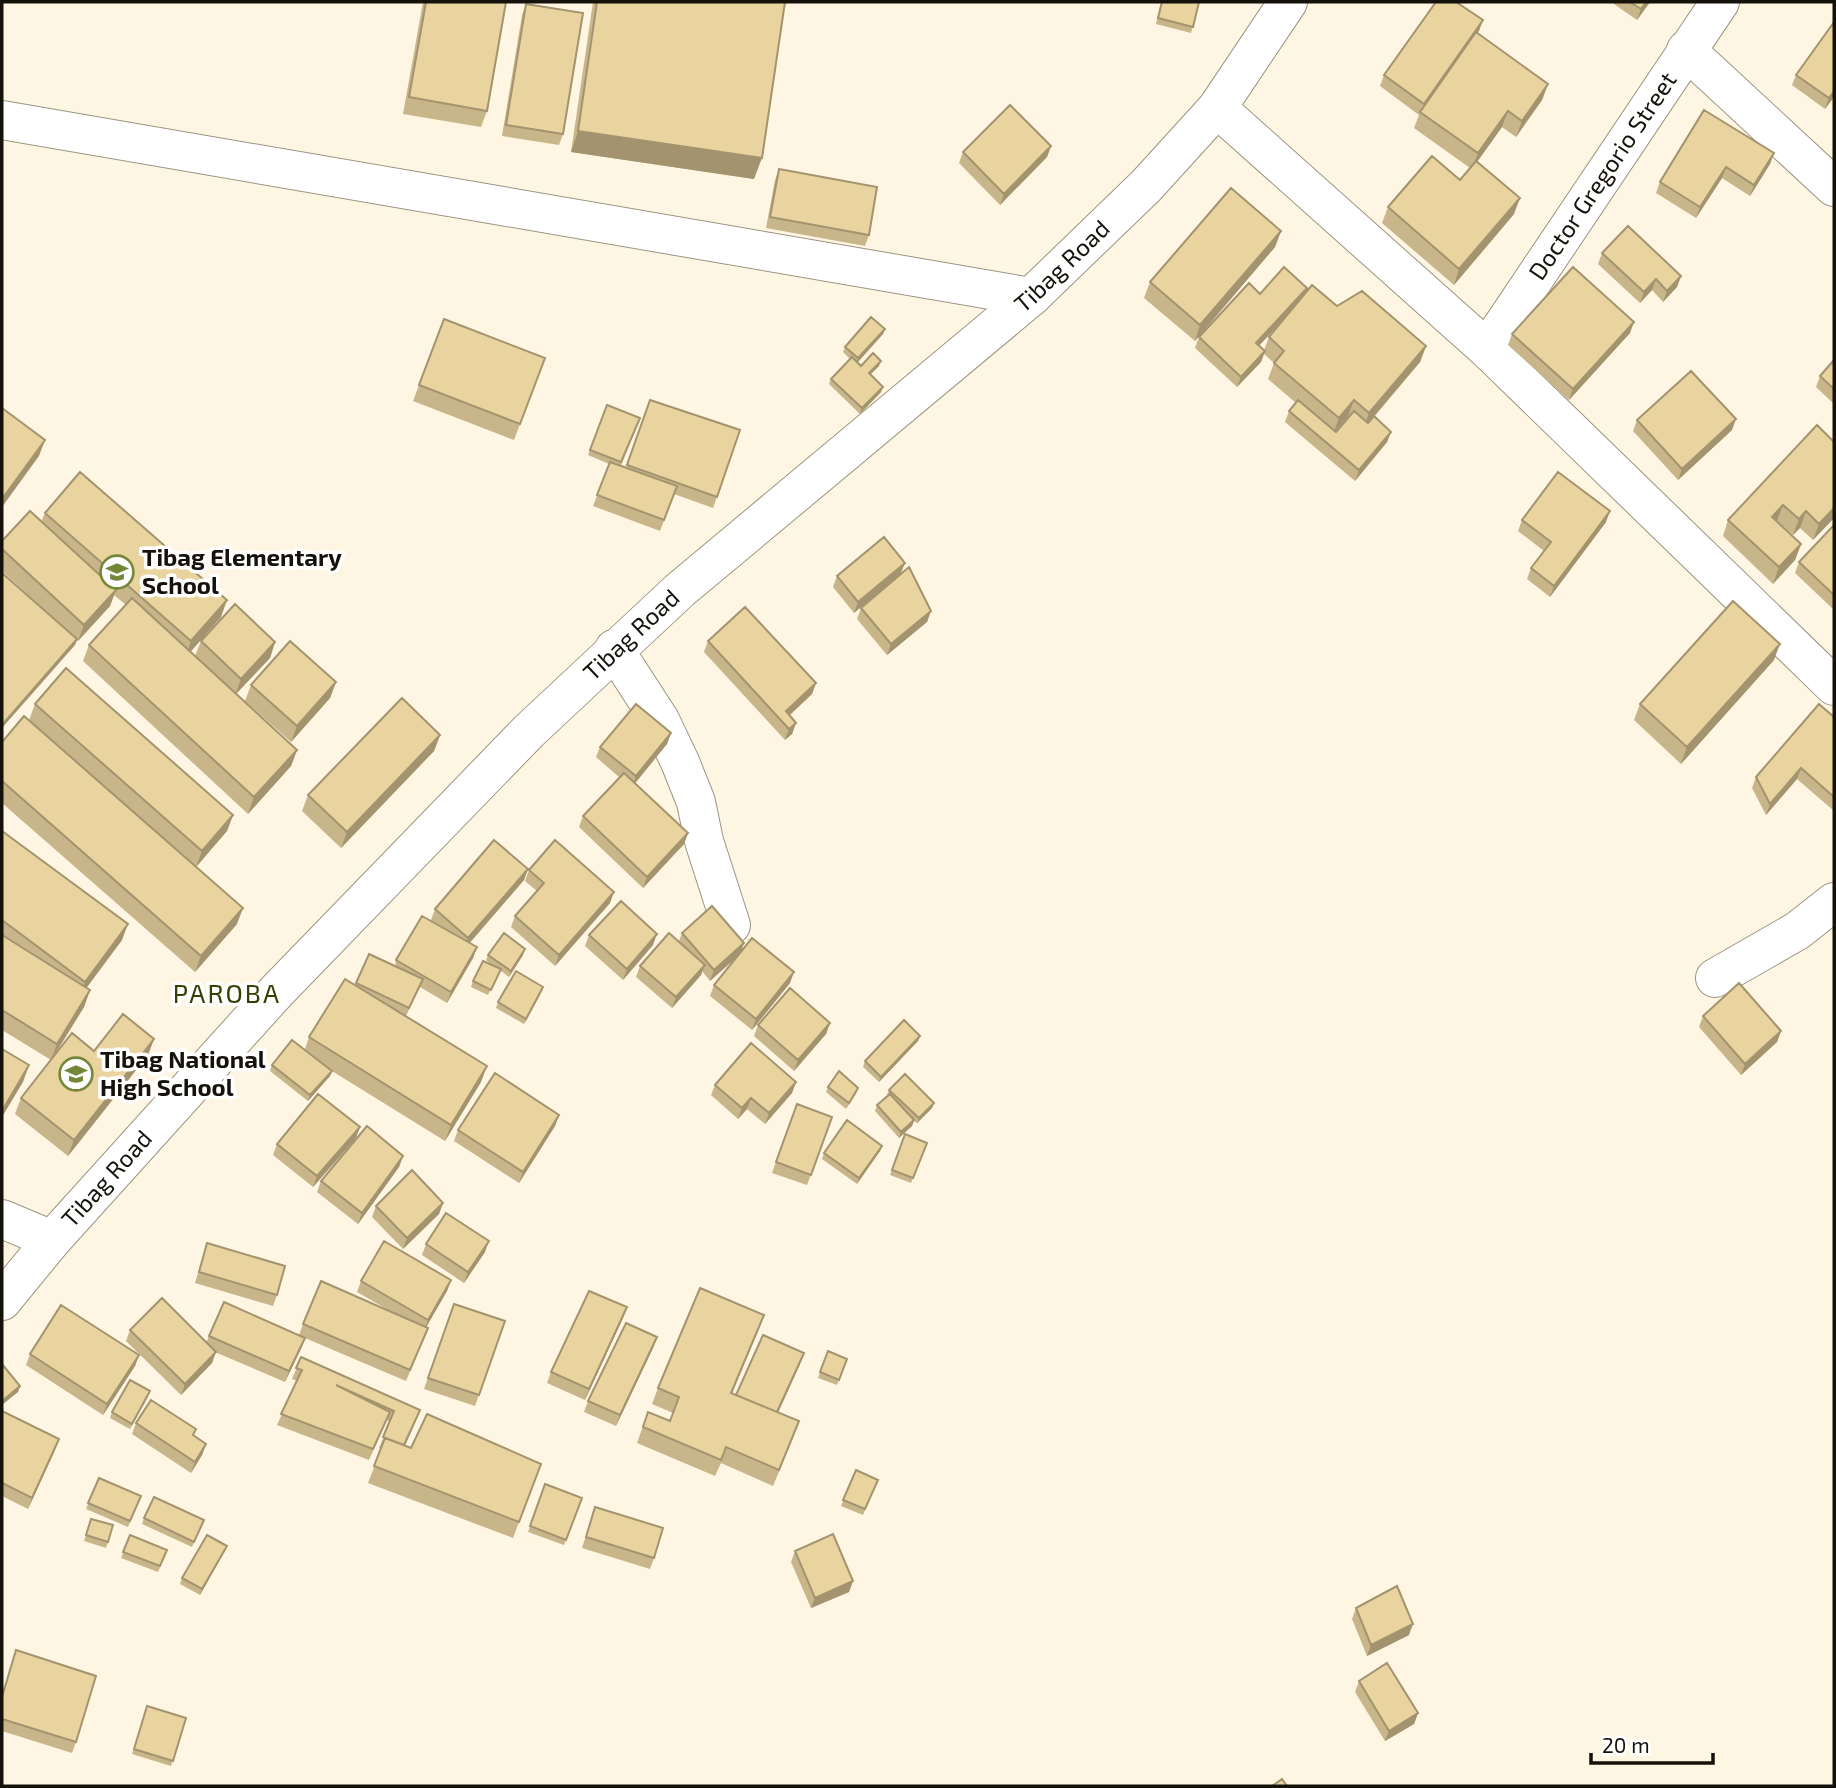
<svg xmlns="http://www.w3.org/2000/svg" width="1836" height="1788" font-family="'Exo 2',sans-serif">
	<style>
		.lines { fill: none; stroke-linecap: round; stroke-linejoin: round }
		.minor-casing { stroke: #9c9482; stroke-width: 40 }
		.minor { stroke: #fff; stroke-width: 38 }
		.wall { fill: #c8b589; fill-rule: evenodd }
		.shaded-wall { fill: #a3946f }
		.building { fill: #e9d39f; stroke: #a3946f; stroke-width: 2 }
		.labels { text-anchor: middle; stroke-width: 7; stroke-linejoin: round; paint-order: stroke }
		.street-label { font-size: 24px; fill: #15120b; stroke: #fff }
		.poi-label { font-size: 24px; font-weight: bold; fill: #15120b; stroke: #fff; text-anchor: start }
		.neighbourhood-label { font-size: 26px; letter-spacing: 2px; fill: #344004; stroke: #fff }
	</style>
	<rect width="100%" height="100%" fill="#fef6e2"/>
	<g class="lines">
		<defs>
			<g id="minor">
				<path d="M1686,50L1834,187"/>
				<path d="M1217,108L1487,349L1834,686"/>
				<path d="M2,120L1031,297"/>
				<path id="s1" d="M1487,349L1720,2"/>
				<path d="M614,649L660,720L680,762L696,802L704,841L731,925"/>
				<path d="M1715,978L1797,931L1834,902"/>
				<path d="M2,1219L52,1240"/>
				<path id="s2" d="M2,1301L52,1240L277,991L529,731L680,590L1031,297L1146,186L1217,108L1288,2"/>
			</g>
		</defs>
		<!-- minor casing -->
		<use href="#minor" class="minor-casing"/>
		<!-- minor -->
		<use href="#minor" class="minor"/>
	</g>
	<!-- wall -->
	<path class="wall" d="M423,2H506L487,111L481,127L403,114Z
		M593,2H782L754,179L571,152Z
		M1161,2H1199L1191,33L1156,24Z
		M1611,2H1650L1637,20Z
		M526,4L563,134L559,145L502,136L522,15Z
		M1483,20L1477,33L1548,84L1542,100L1516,137L1502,127L1477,162L1514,214L1454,285L1382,223L1388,207L1460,180L1470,168L1414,128L1419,115L1380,86L1384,75Z
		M1796,75L1834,97L1825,109L1792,85Z
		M1051,146L1047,157L1000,205L959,163L963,152Z
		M1774,153L1770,164L1750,196L1722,178L1696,218L1656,193L1660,182Z
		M779,169L869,235L865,246L766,228L775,180Z
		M1281,231L1275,247L1195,341L1144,298L1150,282Z
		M1602,253L1681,276L1677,287L1663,302L1652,290L1640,303L1598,264Z
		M1260,294H1305L1337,306L1426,346L1420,362L1374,417L1391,432L1387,442L1355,481L1285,422L1289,411L1296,403L1268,379L1274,363L1264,354L1261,362L1237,387L1195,348L1199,337ZM1281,322L1269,337L1264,350L1259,346Z
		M444,319L545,358L514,440L413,401Z
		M885,329L883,334L858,362L861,366H879L870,374L883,387L881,392L860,414L829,384L831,379L850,359L843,352L845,347Z
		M1630,333L1569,400L1508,345L1512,334Z
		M1834,360V404L1816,387L1820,376Z
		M650,400L740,430L713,508L674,494L660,531L593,506L609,464L588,455L607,405L640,418L621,466L626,467Z
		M1637,420L1732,430L1678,480L1633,431Z
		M1834,442V518L1813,540L1800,528L1793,535L1777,521V522L1801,544L1795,560L1773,584L1723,536L1728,520Z
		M45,513L221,617L190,652L195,656L201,641L275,642L270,658L236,694L297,750L291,766L248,814L83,661L89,645L126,605L114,595L110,606L78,641L77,640L75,645L62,626L2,571V541L41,522Z
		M1522,520L1606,522L1550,597L1527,579L1531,568L1544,551L1518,531Z
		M1834,525V610L1795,573L1799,562Z
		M902,573L931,611L927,622L887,655L857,619L861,608L872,598L854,613L833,587L837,576Z
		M708,641L816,683L812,694L790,715L796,723L792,734L785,740L704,652Z
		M1774,660L1681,764L1634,720L1640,704Z
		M336,682L330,698L291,742L245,701L251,685Z
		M35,704L233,815L227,831L196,867L237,924L195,972L2,803V742L140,818L29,720Z
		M1834,717V811L1797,779L1766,815L1752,788L1756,777Z
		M671,733L667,744L635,783L688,833L684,844L643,888L579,827L583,816L619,777L596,757L600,747Z
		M440,735L434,751L341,848L302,811L308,795Z
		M2,831L122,940L86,988L90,990L84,1007L53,1058L154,1039L148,1055L68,1156L15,1114L21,1098L51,1060L2,1030Z
		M528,869L524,880L470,943L477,947L473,958L447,1003L420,987L406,1016L481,1082L445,1141L332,1071L330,1076L308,1101L270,1071L272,1065L305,1049L309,1037L355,985L369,954L395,966L396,960L431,920L435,909Z
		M529,870L610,903L555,966L511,927L515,916L537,891L525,881Z
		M682,933L744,943L741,951L790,983L752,1030L710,996L714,985L736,958L710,981L702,971L701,975L672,1008L636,977L640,966L679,941Z
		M589,935L653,945L623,980L585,946Z
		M488,955H523L509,977L500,970L488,995L471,987L473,981L495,967L486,960Z
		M543,987L524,1024L496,1008L498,1002Z
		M1703,1016L1781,1031L1777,1042L1741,1075L1699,1027Z
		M830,1023L826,1034L794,1071L754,1036L758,1025Z
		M920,1036L918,1041L879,1082L863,1067L865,1061Z
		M796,1082L792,1093L765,1124L747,1109L738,1119L711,1095L715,1085Z
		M828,1087L858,1088L856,1094L846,1109L826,1092Z
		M889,1090L934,1103L932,1108L917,1123L914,1121L912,1126L899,1138L875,1111L877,1105L888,1096L887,1095Z
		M797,1104L832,1117L807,1185L772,1173Z
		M559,1115L555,1126L519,1183L454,1141L458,1130Z
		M905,1134L927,1143L911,1183L890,1175Z
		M356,1138L313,1187L273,1155L277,1144Z
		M882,1146L880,1151L857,1184L822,1159L824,1153Z
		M403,1156L399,1167L358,1224L317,1192L321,1181Z
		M443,1203L439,1214L403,1249L372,1217L376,1206Z
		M207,1243L277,1295L273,1306L195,1283Z
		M426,1244L485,1252L464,1283L422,1255Z
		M451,1280L447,1291L426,1327L428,1328L424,1339L406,1381L305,1338L285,1382L215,1352L212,1363L181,1395L126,1341L130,1330L206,1343L209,1336L299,1335L303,1324L390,1311L357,1292L361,1281Z
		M454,1304L505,1321L475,1406L424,1389Z
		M764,1315L732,1394L736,1395L800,1364L778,1413L793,1438L773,1486L721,1463L715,1476L637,1443L648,1412L670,1421L673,1413L652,1404L658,1388Z
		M623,1318L585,1400L547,1383L551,1372Z
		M653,1348L616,1426L584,1412L588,1401Z
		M828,1351L847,1359L837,1385L818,1378Z
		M30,1354L139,1355L135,1366L103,1415L26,1365Z
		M301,1357L416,1421L405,1446L411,1448L541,1464L513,1538L368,1483L381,1449L379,1448L390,1422L387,1420L369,1460L277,1425L297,1381L292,1379Z
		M148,1397L130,1429L110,1418L112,1412Z
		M2,1411L55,1450L28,1509L2,1496Z
		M136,1423L194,1436L206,1444L202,1455L191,1473L132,1434Z
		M856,1470L878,1480L863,1515L841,1506Z
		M99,1478L141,1496L128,1527L86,1509Z
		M545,1484L582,1498L564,1545L528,1532Z
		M595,1507L654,1558L650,1569L582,1548Z
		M144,1518L202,1526L192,1547L142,1524Z
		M91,1519L113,1525L106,1548L84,1541Z
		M130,1535L167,1550L158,1572L121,1558Z
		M227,1546L200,1595L180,1584L182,1578Z
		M795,1551L853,1581L849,1592L811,1608L791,1562Z
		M1356,1608L1409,1635L1367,1656L1352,1619Z
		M16,1650L76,1742L72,1753L2,1731V1695Z
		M1359,1681L1418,1713L1414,1724L1385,1741L1355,1692Z
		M147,1706L186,1718L171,1766L132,1754Z"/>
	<!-- shaded-wall -->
	<path class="shaded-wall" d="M1646,2H1650L1637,20L1641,9Z
		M1483,20L1479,31L1422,113L1424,104Z
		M1548,84L1542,100L1516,137L1522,121Z
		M1834,91V97L1825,109L1829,98Z
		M1508,111L1502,127L1472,169L1478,153Z
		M578,131L762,158L754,179L571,152Z
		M1051,146L1047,157L1000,205L1004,194Z
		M1774,153L1770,164L1750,196L1754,185Z
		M1726,167L1722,178L1696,218L1700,207Z
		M1520,198L1514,214L1454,285L1459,269Z
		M1281,231L1275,247L1195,341L1200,325Z
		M1681,276L1677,287L1663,302L1667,291Z
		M1656,279L1652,290L1640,303L1644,292Z
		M1307,288L1303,299L1252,353L1256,343Z
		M1634,322L1630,333L1569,400L1573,389Z
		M885,329L883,334L856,364L858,358Z
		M1426,346L1420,362L1363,429L1369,413Z
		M1265,351L1261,362L1237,387L1241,377Z
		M881,361L879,366L867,378L869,373Z
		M883,387L881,392L860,414L862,408Z
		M1354,400L1348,416L1333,434L1339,418Z
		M1736,419L1732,430L1678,480L1682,469Z
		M1391,432L1387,442L1355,481L1359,470Z
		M45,440L39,456L2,507V499Z
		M1783,505L1777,521L1766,533L1772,517Z
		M1834,508V518L1813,540L1819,524Z
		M1610,511L1606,522L1550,597L1554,586Z
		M1806,511L1800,528L1793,535L1799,519Z
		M1801,544L1795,560L1773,584L1779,567Z
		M905,563L901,573L854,613L858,602Z
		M116,590L110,606L78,641L84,625Z
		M227,600L221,617L186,657L191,641Z
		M931,611L927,622L887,655L891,644Z
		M77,639L75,645L2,728V725Z
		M275,642L270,658L235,695L241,679Z
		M1780,644L1774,660L1681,764L1687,747Z
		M336,682L330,698L291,742L297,726Z
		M816,683L812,694L782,722L786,711Z
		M796,723L792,734L785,740L789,729Z
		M671,733L667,744L632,787L636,776Z
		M440,735L434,751L341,848L347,832Z
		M297,750L291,766L248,814L254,797Z
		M1801,768L1797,779L1766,815L1770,804Z
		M233,815L227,831L196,867L202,851Z
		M688,833L684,844L643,888L647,877Z
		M528,869L524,880L464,949L468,938Z
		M614,892L610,903L555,966L559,955Z
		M243,908L237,924L195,972L201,956Z
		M128,924L122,940L79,998L85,982Z
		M657,934L653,945L623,980L627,969Z
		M744,943L740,954L710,981L714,970Z
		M477,947L473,958L447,1003L451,992Z
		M525,949L523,955L509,977L511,971Z
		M705,965L701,975L672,1008L676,997Z
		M794,972L790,983L752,1030L756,1019Z
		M543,987L541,993L524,1024L526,1019Z
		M90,990L84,1007L51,1060L57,1044Z
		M830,1023L826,1034L794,1071L798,1060Z
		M1781,1031L1777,1042L1741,1075L1745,1064Z
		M920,1036L918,1041L879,1082L881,1077Z
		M154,1039L148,1055L68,1156L74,1140Z
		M29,1065L23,1082L2,1117V1111Z
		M487,1066L481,1082L445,1141L451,1125Z
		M332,1071L330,1076L308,1101L310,1095Z
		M796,1082L792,1093L765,1124L769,1113Z
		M751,1098L747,1109L738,1119L742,1108Z
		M934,1103L932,1108L917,1123L919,1118Z
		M559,1115L555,1126L519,1183L523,1172Z
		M914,1120L912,1126L899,1138L901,1132Z
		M360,1127L356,1138L313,1187L317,1176Z
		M882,1146L880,1151L857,1184L859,1178Z
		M403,1156L399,1167L358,1224L362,1213Z
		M443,1203L439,1214L403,1249L407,1238Z
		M489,1241L485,1252L464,1283L468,1272Z
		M451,1280L447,1291L424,1331L428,1320Z
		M627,1307L623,1318L585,1400L589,1389Z
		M764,1315L758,1331L725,1409L731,1393Z
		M657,1337L653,1348L616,1426L620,1415Z
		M305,1338L301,1349L285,1382L289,1371Z
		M216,1352L212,1363L181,1395L185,1384Z
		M804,1353L800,1364L772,1425L776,1414Z
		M139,1355L135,1366L103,1415L107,1404Z
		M20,1386L18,1392L2,1405V1401Z
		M59,1439L55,1450L28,1509L32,1498Z
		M206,1444L202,1455L191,1473L195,1462Z
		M227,1546L225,1551L200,1595L202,1589Z
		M853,1581L849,1592L811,1608L815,1598Z
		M1413,1624L1409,1635L1367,1656L1371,1645Z
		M1418,1713L1414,1724L1385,1741L1389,1731Z"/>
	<!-- building -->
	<path class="building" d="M426,2H506L487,111L409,97Z
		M597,2H785L762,158L578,131Z
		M1162,2H1199L1193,27L1158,18Z
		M1436,2H1456L1483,20L1424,104L1384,75Z
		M1630,2H1646L1641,9Z
		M526,4L583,13L563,134L506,125Z
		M1834,22V91L1829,98L1796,75Z
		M1476,32L1548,84L1522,121L1508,111L1478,153L1420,112Z
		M1010,105L1051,146L1004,194L963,152Z
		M1704,110L1774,153L1754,185L1726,167L1700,207L1660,182Z
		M1432,156L1460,180L1476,161L1520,198L1459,269L1388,207Z
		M779,169L877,187L869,235L770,217Z
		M1231,188L1281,231L1200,325L1150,282Z
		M1628,226L1681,276L1667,291L1656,279L1644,292L1602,253Z
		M1284,267L1307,288L1256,343L1265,351L1241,377L1199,337L1249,283L1260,294Z
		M1573,267L1634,322L1573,389L1512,334Z
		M1312,285L1337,306L1362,291L1426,346L1369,413L1354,400L1339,418L1274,363L1284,351L1269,337Z
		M871,317L885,329L858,358L845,347Z
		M444,319L545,358L520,424L419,385Z
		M873,353L881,361L869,373L883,387L862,408L831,379L852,357L861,366Z
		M1834,360V389L1820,376Z
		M1691,371L1736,419L1682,469L1637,420Z
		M650,400L740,430L717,497L627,465Z
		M1298,400L1336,432L1354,411L1368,423L1374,416L1391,432L1359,470L1289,411Z
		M607,405L640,418L621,462L590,450Z
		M2,408L45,440L2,499Z
		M1817,425L1834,442V508L1819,524L1806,511L1799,519L1783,505L1772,517L1801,544L1779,567L1728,520Z
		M610,462L677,486L664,520L597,495Z
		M80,472L227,600L191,641L45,513Z
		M1558,472L1610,511L1554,586L1531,568L1551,542L1522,520Z
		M30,511L116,590L84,625L2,549V541Z
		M1834,525V595L1799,562Z
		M884,537L905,563L858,602L837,576Z
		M909,567L931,611L891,644L861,608Z
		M2,573L77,639L2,725Z
		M132,598L297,750L254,797L89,645Z
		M1733,601L1780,644L1687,747L1640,704Z
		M235,604L275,642L241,679L201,641Z
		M745,607L816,683L786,711L796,723L789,729L708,641Z
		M290,641L336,682L297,726L251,685Z
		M66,668L233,815L202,851L35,704Z
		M402,698L440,735L347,832L308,795Z
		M636,704L671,733L636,776L600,747Z
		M1819,704L1834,717V797L1801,768L1770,804L1756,777Z
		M24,716L243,908L201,956L2,781V742Z
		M624,773L688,833L647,877L583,816Z
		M2,831L128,924L85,982L2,920Z
		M494,840L528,869L468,938L435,909Z
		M555,840L614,892L559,955L515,916L544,883L529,870Z
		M621,901L657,934L627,969L589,935Z
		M712,906L744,943L714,970L682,933Z
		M422,916L477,947L451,992L396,960Z
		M504,933L525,949L511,971L488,955Z
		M669,933L705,965L676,997L640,966Z
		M2,935L90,990L57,1044L2,1010Z
		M752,938L794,972L756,1019L714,985Z
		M369,954L423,979L409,1008L356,983Z
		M483,961L501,969L491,990L473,981Z
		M516,971L543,987L526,1019L498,1002Z
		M345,979L487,1066L451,1125L309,1037Z
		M1739,983L1781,1031L1745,1064L1703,1016Z
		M790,988L830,1023L798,1060L758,1025Z
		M123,1014L154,1039L74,1140L21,1098L72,1033L94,1051Z
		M904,1020L920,1036L881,1077L865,1061Z
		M292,1040L332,1071L310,1095L272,1065Z
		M751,1043L796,1082L769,1113L751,1098L742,1108L715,1085Z
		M2,1049L29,1065L2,1111Z
		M839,1071L858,1088L849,1103L828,1087Z
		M495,1073L559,1115L523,1172L458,1130Z
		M905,1074L934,1103L919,1118L889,1090Z
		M318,1094L360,1127L317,1176L277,1144Z
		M890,1094L914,1120L901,1132L877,1105Z
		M797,1104L832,1117L811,1175L776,1162Z
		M847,1120L882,1146L859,1178L824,1153Z
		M367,1126L403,1156L362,1213L321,1181Z
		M905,1134L927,1143L913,1178L892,1170Z
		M412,1170L443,1203L407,1238L376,1206Z
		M446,1213L489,1241L468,1272L426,1244Z
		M384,1241L451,1280L428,1320L361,1281Z
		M207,1243L285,1266L277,1295L199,1272Z
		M321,1281L428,1328L410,1370L303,1324Z
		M700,1288L764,1315L731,1393L799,1421L779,1470L726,1447L721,1460L643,1427L648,1412L670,1421L679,1397L658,1388Z
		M589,1291L627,1307L589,1389L551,1372Z
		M162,1298L216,1352L185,1384L130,1330Z
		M224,1302L305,1338L289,1371L209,1336Z
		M454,1304L505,1321L479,1395L428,1378Z
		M61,1305L139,1355L107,1404L30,1354Z
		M626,1323L657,1337L620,1415L588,1401Z
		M763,1335L804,1353L777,1412L736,1395Z
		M828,1351L847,1359L839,1380L820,1372Z
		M301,1357L420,1410L404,1445L383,1437L394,1411L336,1385L390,1412L373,1449L281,1414L302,1370L296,1368Z
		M2,1364L20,1386L2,1401Z
		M130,1380L150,1391L132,1424L112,1412Z
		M151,1400L196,1429L193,1435L206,1444L195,1462L136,1423Z
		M2,1411L59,1439L32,1498L2,1483Z
		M427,1414L541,1464L519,1522L374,1466L385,1438L411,1448Z
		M856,1470L878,1480L865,1509L843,1500Z
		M99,1478L141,1496L130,1521L88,1503Z
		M545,1484L582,1498L566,1540L530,1526Z
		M154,1497L204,1520L194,1542L144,1518Z
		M595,1507L663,1528L654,1558L586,1537Z
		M91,1519L113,1525L108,1542L86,1535Z
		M833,1534L853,1581L815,1598L795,1551Z
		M130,1535L167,1550L160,1566L123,1552Z
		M207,1535L227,1546L202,1589L182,1578Z
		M1397,1586L1413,1624L1371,1645L1356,1608Z
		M16,1650L96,1676L76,1742L2,1719V1697Z
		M1387,1663L1418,1713L1389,1731L1359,1681Z
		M147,1706L186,1718L173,1761L134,1749Z
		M1282,1779L1287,1786H1272Z"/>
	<!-- icons -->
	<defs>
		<symbol id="school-ring" viewBox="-11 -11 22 22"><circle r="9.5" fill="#fff" stroke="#748737" stroke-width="1.5"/><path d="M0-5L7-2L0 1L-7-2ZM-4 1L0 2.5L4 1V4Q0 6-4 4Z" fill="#748737"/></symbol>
	</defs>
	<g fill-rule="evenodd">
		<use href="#school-ring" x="98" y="553" width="38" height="38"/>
		<use href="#school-ring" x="57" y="1055" width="38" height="38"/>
	</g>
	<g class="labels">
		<!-- street labels -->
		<g class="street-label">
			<text dy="8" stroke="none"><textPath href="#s1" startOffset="208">Doctor Gregorio Street</textPath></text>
			<text dy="8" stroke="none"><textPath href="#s2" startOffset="1484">Tibag Road</textPath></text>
			<text dy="8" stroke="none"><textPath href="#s2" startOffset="917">Tibag Road</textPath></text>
			<text dy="8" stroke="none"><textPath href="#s2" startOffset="161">Tibag Road</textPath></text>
		</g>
		<!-- poi labels -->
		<g class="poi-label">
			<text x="142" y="566">Tibag Elementary<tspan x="142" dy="28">School</tspan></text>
			<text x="100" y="1068">Tibag National<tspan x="100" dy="28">High School</tspan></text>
		</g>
		<!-- neighbourhood labels -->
		<g class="neighbourhood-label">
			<text x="227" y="1003">PAROBA</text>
		</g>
	</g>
	<!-- border -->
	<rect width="1836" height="1788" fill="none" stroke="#15120b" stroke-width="7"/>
	<!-- scale -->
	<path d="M1591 1753v10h122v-10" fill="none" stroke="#15120b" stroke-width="3.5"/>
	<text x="1602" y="1753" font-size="21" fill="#15120b" stroke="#ffffff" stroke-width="5" paint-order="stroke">20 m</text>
</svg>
